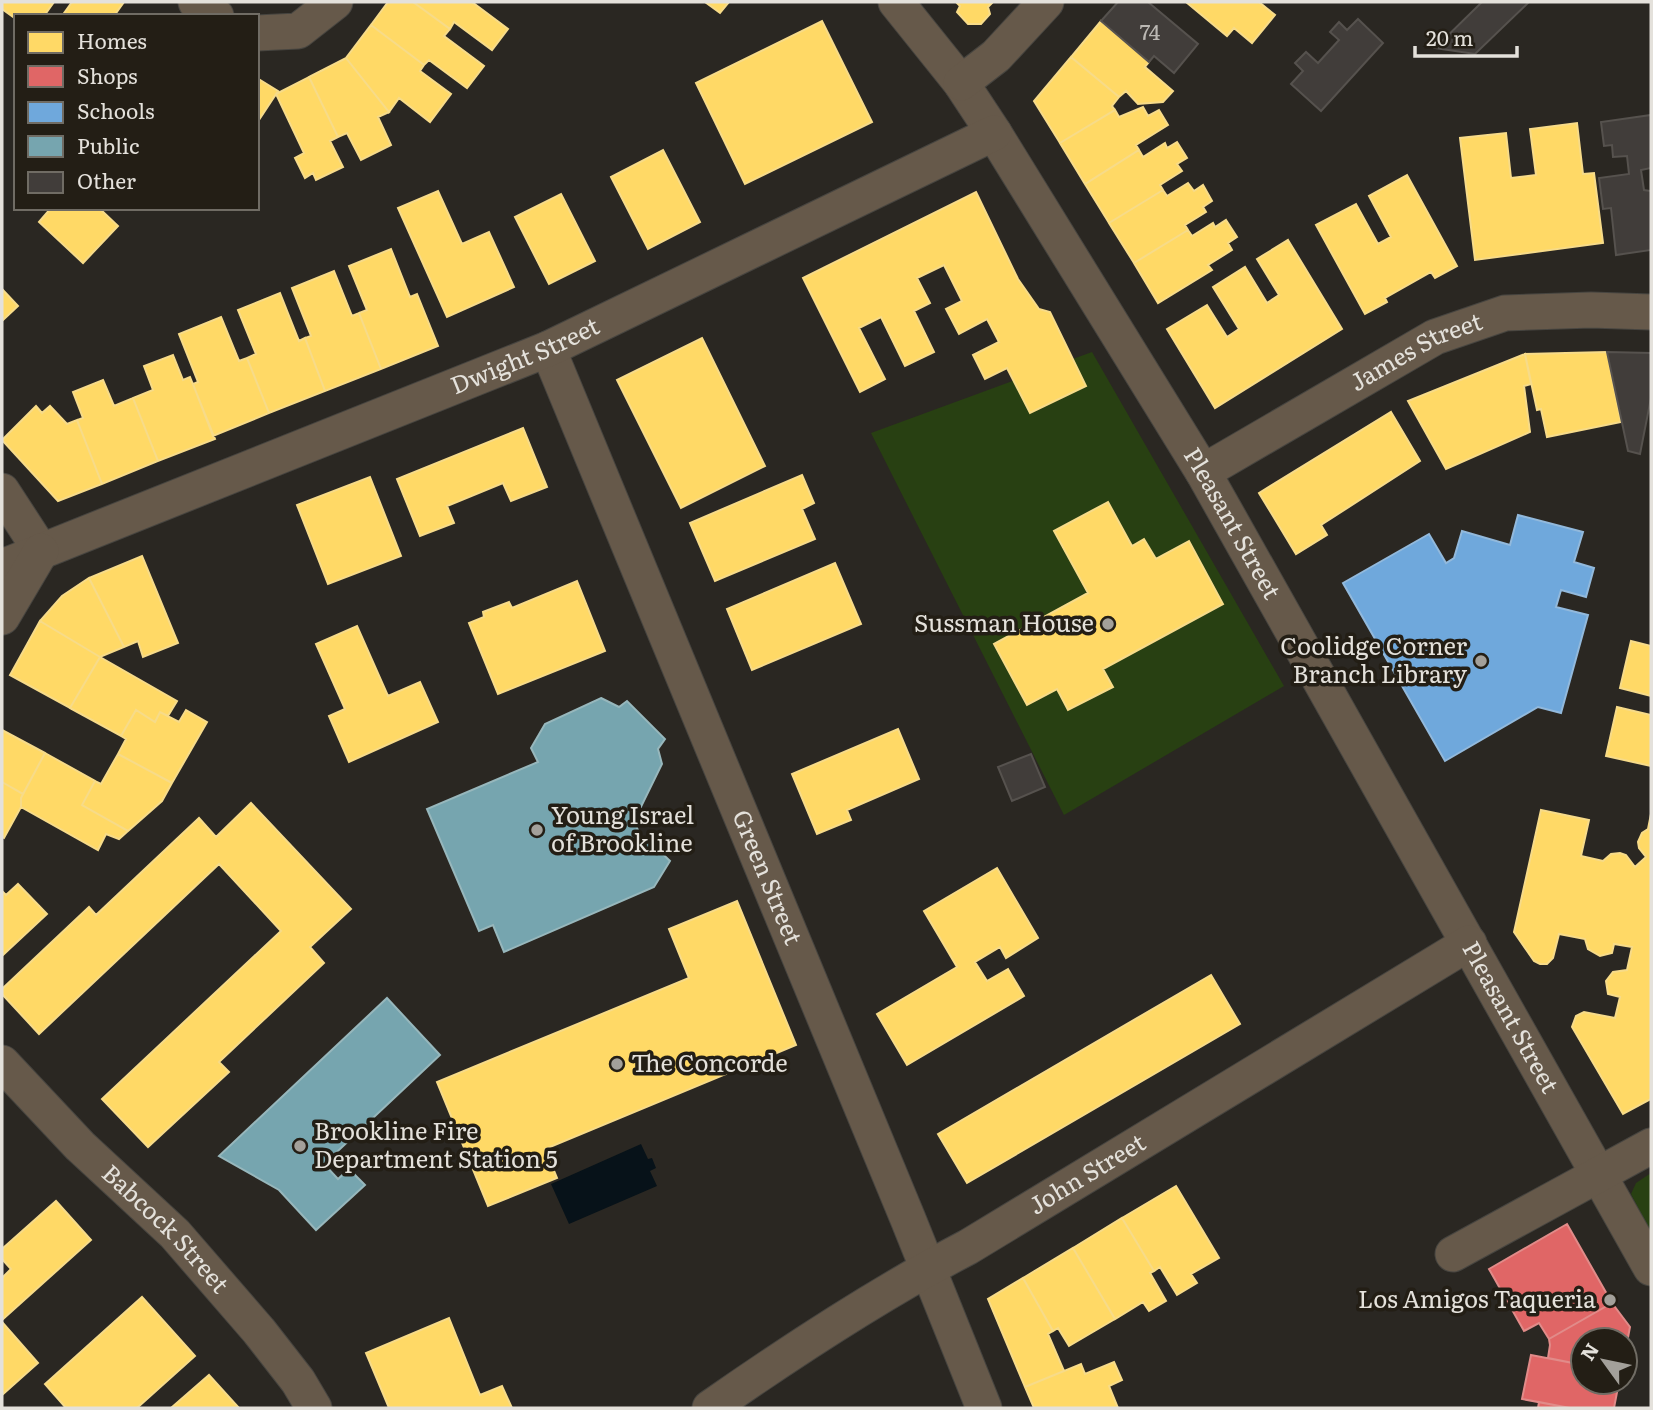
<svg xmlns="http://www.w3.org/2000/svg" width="1653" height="1410" font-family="Literata,serif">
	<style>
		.green { fill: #284012 }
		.water { fill: #071219 }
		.homes { fill: #ffd966; stroke: #f7db89; stroke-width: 2 }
		.shops { fill: #e06666; stroke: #e18b89; stroke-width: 2 }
		.schools { fill: #6fa8dc; stroke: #92b9dc; stroke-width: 2 }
		.public { fill: #76a5af; stroke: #97b7bc; stroke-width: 2 }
		.building { fill: #413d3a; stroke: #56524e; stroke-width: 2 }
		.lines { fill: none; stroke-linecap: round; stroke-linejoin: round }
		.minor-casing { stroke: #474540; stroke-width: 37 }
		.minor { stroke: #66594a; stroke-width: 35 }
		.poi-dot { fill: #a3a09a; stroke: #231e15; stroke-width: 2.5 }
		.labels { text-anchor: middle; stroke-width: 7; stroke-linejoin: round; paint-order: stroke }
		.number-label { font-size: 21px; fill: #bbb8b3 }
		.street-label { font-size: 24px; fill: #e4e1db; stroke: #231e15 }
		.poi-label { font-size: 24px; fill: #e4e1db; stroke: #231e15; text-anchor: end }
	</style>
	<rect width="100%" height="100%" fill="#2a2722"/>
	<!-- green -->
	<path class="green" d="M1092,352L1284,686L1064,815L871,433Z
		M1651,1173V1233L1631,1194L1636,1183Z"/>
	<!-- water -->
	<path class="water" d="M641,1144L648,1159L652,1158L656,1168L650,1171L657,1186L569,1224L551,1184Z"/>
	<!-- homes -->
	<path class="homes" d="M2,2H54L44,16H16V19L2,9Z
		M72,2H124L114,16H62Z
		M388,2H413L450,29L444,36L484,66L467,88L429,60L424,65L371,25Z
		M413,2H472L508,29L492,50L454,22L450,29Z
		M705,2H729L720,13Z
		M956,2H993L988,7L990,14L981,24H968L957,12L960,6Z
		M1186,2H1259L1275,15L1252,43L1234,28L1227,36Z
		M822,21L872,122L745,184L696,83Z
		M1101,21L1149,62L1145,67L1173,91L1163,102L1138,104L1126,91L1119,97L1071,57Z
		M371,25L424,65L420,71L451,94L430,122L399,98L389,112L346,58Z
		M1071,57L1119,97L1112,106L1115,110L1060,143L1034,101Z
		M346,58L389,112L378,117L391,145L361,160L347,133L338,137L309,77Z
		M309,77L338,137L330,141L343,167L316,180L313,173L305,178L295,158L304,153L276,94Z
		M257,78L278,91L257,123Z
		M1143,107L1148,116L1159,110L1168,125L1136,145L1139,150L1085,184L1060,143L1115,110L1119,117Z
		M1577,123L1583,174L1594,173L1603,243L1475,260L1460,138L1506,133L1511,178L1536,175L1530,129Z
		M1177,142L1187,158L1177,164L1182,171L1160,185L1163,190L1109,223L1085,184L1139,150L1143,157L1165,143L1167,148Z
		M663,150L700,222L648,249L611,177Z
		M1407,175L1457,266L1435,278L1431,272L1385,298L1387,302L1365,314L1316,225L1356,204L1378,244L1391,237L1369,196Z
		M1188,183L1194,191L1203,185L1212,201L1203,207L1206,212L1185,225L1188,230L1134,263L1109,223L1163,190L1167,196Z
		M438,191L462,244L489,232L514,287L447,317L398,208Z
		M976,192L1018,279L1039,309L1050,312L1086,386L1030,413L1007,368L985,379L973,355L999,342L987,319L959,334L946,309L962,301L944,265L917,278L930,303L914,311L934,352L905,366L881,317L859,328L885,379L860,392L803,278Z
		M561,194L595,261L549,284L515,217Z
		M51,208H99L118,226L83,263L39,222Z
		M1226,220L1237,237L1228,243L1232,250L1208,265L1212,270L1158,303L1134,263L1188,230L1192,236L1213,223L1215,227Z
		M1288,240L1342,329L1215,408L1167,329L1207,305L1227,337L1239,329L1213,287L1245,267L1267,303L1279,295L1257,259Z
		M391,249L410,297L417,294L438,346L381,369L359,313L367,310L349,266Z
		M334,271L352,316L359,313L381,369L325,391L305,338L311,336L292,288Z
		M2,289L18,306L2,321Z
		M280,293L299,341L305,338L325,391L269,413L247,358L256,354L238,310Z
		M221,317L239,361L247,358L269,413L213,436L193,384L198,382L179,334Z
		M702,338L765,466L681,508L617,380Z
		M1607,352L1621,422L1547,437L1541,409L1537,410L1525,354Z
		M1525,354L1531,384L1524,386L1530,432L1446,469L1408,401Z
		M173,355L183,380L190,377L215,439L158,461L133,398L153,390L144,366Z
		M103,380L114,406L133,398L158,461L102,484L77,420L83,418L73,392Z
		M36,406L42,413L50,406L67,424L77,420L102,484L58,501L2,440Z
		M1391,412L1420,461L1321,525L1327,535L1296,554L1259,493Z
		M523,428L547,487L511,501L503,483L447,506L454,523L420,536L397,479Z
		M802,475L814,503L802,509L815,539L715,581L690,523Z
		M370,477L401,556L328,584L297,505Z
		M1108,502L1132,546L1144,539L1156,559L1189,541L1223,604L1103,669L1113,687L1068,710L1057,689L1027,705L994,644L1088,593L1054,531Z
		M142,556L178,643L143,657L138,641L124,647L89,578Z
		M835,563L861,624L752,670L727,609Z
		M89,578L124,647L100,657L40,621L62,596Z
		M577,581L605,651L498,694L469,623L484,617L483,612L509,602L512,608Z
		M40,621L100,657L70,708L10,675Z
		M357,626L388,696L420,682L438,722L349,762L329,716L345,709L316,644Z
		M1631,641L1651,646V696L1620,688Z
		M100,657L177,701L168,716L160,712L155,722L136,710L121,736L70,708Z
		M1617,707L1651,715V766L1606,756Z
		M136,710L155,722L160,712L179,722L186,710L207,722L172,783L118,754L126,739L121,736Z
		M898,729L919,779L847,810L851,820L817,834L792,774Z
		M2,730L45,753L23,794L2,782Z
		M45,753L95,781L82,805L128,831L119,839L106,834L98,850L21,807V798Z
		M118,754L172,783L162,801L128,831L82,805L95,781L101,784Z
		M2,782L23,794L21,798V807L4,838L2,837Z
		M251,803L351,909L310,947L324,963L219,1062L229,1072L148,1147L102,1099L281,931L219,864L39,1034L2,994V989L89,907L96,915L199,818L216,837Z
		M1541,810L1589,820L1581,856L1603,861L1611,854L1620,853L1626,855L1635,867L1646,857L1639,848L1638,842L1642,833L1648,829L1651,814V1099L1623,1114L1572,1027L1576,1016L1584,1012L1615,1018L1620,997L1608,994L1606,981L1613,972L1627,970L1632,947L1614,944L1612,953L1600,956L1588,949L1585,939L1559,934L1553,958L1547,964H1540L1534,961L1514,932Z
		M997,868L1038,938L1006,958L1000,947L975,962L987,981L1008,969L1024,996L907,1065L877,1014L957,967L924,911Z
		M18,884L47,914L2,956V891L6,895Z
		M737,901L796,1045L545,1149L557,1178L488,1206L437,1082L689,978L669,929Z
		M1211,975L1240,1024L967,1183L938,1134Z
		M1176,1186L1219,1258L1191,1274L1197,1283L1177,1295L1160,1267L1154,1271L1122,1218Z
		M56,1201L91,1240L2,1320V1278L11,1269L2,1259V1249Z
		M1122,1218L1154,1271L1150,1273L1166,1301L1149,1311L1143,1302L1115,1319L1073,1248Z
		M1073,1248L1115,1319L1069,1346L1058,1328L1053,1331L1023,1278Z
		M1023,1278L1053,1331L1048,1334L1064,1371L1025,1387L988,1299Z
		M142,1297L195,1356L137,1408H66L45,1384Z
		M449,1318L480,1395L502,1386L512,1408H389L366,1353Z
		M2,1322L38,1363L2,1395Z
		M1114,1362L1122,1380L1109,1386L1118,1408H1034L1025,1387L1081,1364L1085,1374Z
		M209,1375L239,1408H171Z"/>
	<!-- shops -->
	<path class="shops" d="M1567,1224L1612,1303L1549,1339L1539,1323L1524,1331L1489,1269Z
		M1612,1303L1630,1327L1625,1353V1340H1583V1365L1548,1358L1550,1345L1549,1339Z
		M1531,1355L1583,1365V1382H1619L1614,1408H1570L1522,1399Z
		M1539,1402L1570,1408H1538Z"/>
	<!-- schools -->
	<path class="schools" d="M1518,515L1583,532L1574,562L1594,568L1586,597L1561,590L1556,607L1588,615L1561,713L1538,707L1445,761L1343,583L1429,534L1446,563L1454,558L1462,531L1510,545Z"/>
	<!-- public -->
	<path class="public" d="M601,698L619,707L627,701L665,739L658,749L662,764L634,821L643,842L647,839L670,861L654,887L504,952L493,925L479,931L427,809L538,762L531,748L545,724Z
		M387,998L440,1055L324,1164L338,1179L349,1169L365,1185L316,1230L279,1190L219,1156Z"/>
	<!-- building -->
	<path class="building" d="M1118,2H1148L1198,44L1174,73L1154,56L1149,62L1101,21Z
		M1482,2H1529L1475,54L1435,48Z
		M1358,19L1383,43L1321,111L1291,84L1303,71L1295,63L1306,52L1318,63L1339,40L1330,32L1339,22L1347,30Z
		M1651,115V168L1641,170L1644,190L1651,191V250L1616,255L1611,208L1603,209L1599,178L1629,174L1627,156L1613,157L1612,145L1604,146L1601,122Z
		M1607,352L1651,353V398L1640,454L1628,451Z
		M1031,754L1045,787L1012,801L998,767Z"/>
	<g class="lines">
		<defs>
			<g id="minor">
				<path d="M196,2L216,16"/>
				<path id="s1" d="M896,2L961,83L994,133L1203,472L1651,1268"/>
				<path d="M257,33L298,31L335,2"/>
				<path d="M961,83L996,56L1046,2"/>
				<path id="s2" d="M548,349L908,1219L984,1408"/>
				<path id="s3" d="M1203,472L1435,337L1505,313L1591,310L1651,312"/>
				<path d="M2,491L41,551"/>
				<path id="s4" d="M2,567L548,349L994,133"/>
				<path d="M2,617L41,551"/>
				<path id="s5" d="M2,1063L80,1146L175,1234L259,1331L298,1381L314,1408"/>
				<path d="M1453,1254L1651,1146"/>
				<path id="s6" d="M710,1408C793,1350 878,1294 968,1247L1469,943"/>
			</g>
		</defs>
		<!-- minor casing -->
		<use href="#minor" class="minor-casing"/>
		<!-- minor -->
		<use href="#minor" class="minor"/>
	</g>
	<!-- markers -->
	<g class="poi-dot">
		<circle cx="1108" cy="624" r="7"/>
		<circle cx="1481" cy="661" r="7"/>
		<circle cx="537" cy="830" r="7"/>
		<circle cx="617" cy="1064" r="7"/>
		<circle cx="300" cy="1146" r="7"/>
		<circle cx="1610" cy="1300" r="7"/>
	</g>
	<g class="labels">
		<!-- number labels -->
		<g class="number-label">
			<text x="1150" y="40">74</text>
		</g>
		<!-- street labels -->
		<g class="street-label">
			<text dy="8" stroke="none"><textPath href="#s3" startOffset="245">James Street</textPath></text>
			<text dy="8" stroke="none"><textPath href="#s4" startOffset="564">Dwight Street</textPath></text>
			<text dy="8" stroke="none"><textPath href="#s1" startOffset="621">Pleasant Street</textPath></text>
			<text dy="8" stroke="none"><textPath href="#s2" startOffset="572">Green Street</textPath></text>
			<text dy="8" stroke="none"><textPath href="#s1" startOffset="1188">Pleasant Street</textPath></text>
			<text dy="8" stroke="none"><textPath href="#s6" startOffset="444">John Street</textPath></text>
			<text dy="8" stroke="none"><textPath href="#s5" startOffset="233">Babcock Street</textPath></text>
		</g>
		<!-- poi labels -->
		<g class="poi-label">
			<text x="1094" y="632">Sussman House</text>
			<text x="1467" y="655">Coolidge Corner<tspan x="1467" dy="28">Branch Library</tspan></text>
			<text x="551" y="824" text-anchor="start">Young Israel<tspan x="551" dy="28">of Brookline</tspan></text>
			<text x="631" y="1072" text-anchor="start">The Concorde</text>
			<text x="314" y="1140" text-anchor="start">Brookline Fire<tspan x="314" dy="28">Department Station 5</tspan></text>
			<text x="1596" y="1308">Los Amigos Taqueria</text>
		</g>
	</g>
	<!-- border -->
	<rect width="1653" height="1410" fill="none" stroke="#e4e1db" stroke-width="7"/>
	<!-- legend -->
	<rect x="14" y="14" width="245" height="196" fill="#231e15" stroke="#706c64" stroke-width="2"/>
	<rect x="28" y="32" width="35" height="21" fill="#ffd966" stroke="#706c64" stroke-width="2"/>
	<text x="77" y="49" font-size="21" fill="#e4e1db">Homes</text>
	<rect x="28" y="66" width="35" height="21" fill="#e06666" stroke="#706c64" stroke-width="2"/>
	<text x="77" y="84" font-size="21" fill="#e4e1db">Shops</text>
	<rect x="28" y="102" width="35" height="21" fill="#6fa8dc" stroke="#706c64" stroke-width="2"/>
	<text x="77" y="119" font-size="21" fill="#e4e1db">Schools</text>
	<rect x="28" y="136" width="35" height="21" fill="#76a5af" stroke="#706c64" stroke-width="2"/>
	<text x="77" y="154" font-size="21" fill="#e4e1db">Public</text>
	<rect x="28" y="172" width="35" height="21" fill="#413d3a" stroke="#706c64" stroke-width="2"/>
	<text x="77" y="189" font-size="21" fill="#e4e1db">Other</text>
	<!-- north arrow -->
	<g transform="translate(1604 1361) rotate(303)"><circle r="33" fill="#231e15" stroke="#706c64" stroke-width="2"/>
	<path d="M0-5L12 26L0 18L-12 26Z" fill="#a3a09a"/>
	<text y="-10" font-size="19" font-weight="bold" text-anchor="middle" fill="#e4e1db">N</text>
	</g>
	<!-- scale -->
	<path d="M1415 46v10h102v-10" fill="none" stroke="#e4e1db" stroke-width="3.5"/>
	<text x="1426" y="46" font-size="21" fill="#e4e1db" stroke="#231e15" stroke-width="5" paint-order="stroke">20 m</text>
</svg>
